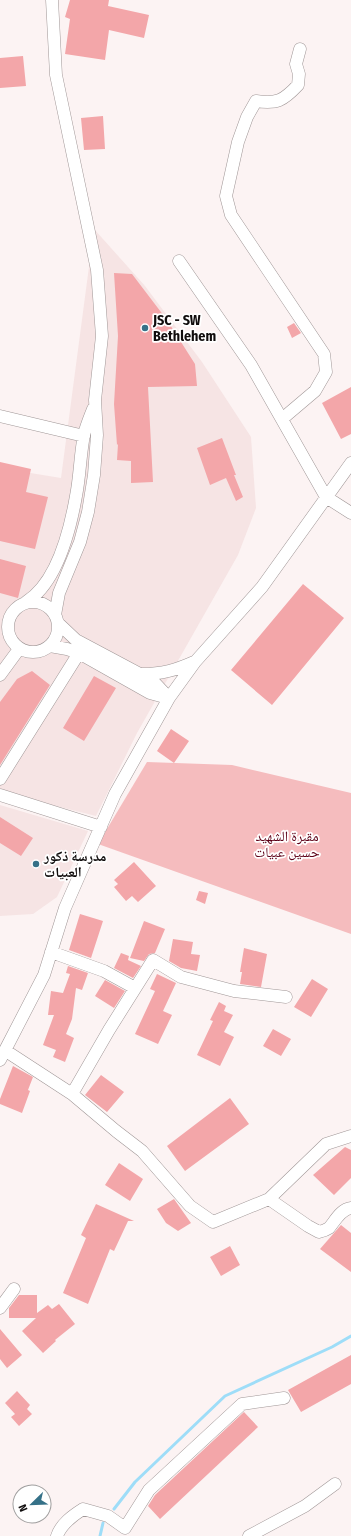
<svg xmlns="http://www.w3.org/2000/svg" width="351" height="1536" font-family="'Fira Sans Condensed','Noto Naskh Arabic',sans-serif">
	<style>
		.built { fill: #f6e4e4 }
		.green { fill: #f5bcbe }
		.lines { fill: none; stroke-linecap: round; stroke-linejoin: round }
		.stream { stroke: #9eddf8; stroke-width: 3 }
		.building { fill: #f3a6a9 }
		.minor-casing { stroke: #a09797; stroke-width: 13 }
		.minor { stroke: #fff; stroke-width: 12 }
		.poi-dot { fill: #357188; stroke: #fff; stroke-width: 1.5 }
		.labels { text-anchor: middle; stroke-width: 3.5; stroke-linejoin: round; paint-order: stroke }
		.poi-label { font-size: 14px; font-weight: bold; fill: #100d0d; stroke: #fff; text-anchor: start }
		.park-label { font-size: 14px; fill: #5d0017; stroke: #fff }
	</style>
	<rect width="100%" height="100%" fill="#fcf3f3"/>
	<!-- built -->
	<path class="built" d="M94,229L145,286L202,362L251,437L256,508L238,555L137,733L96,816L0,792V468L61,478Z
		M0,805L88,831L57,897L33,914L0,916Z"/>
	<!-- green -->
	<path class="green" d="M147,762L232,765L351,793V934L98,844Z"/>
	<g class="lines">
		<!-- stream -->
		<path class="stream" d="M114,1509L135,1482L225,1396L332,1347L351,1336
			M100,1536L103,1523"/>
	</g>
	<!-- building -->
	<path class="building" d="M70,0H109L108,6L149,15L144,38L109,30L105,60L65,54L70,19L65,17Z
		M23,56L26,86L0,88V58Z
		M103,116L105,149L84,150L81,118Z
		M114,273L132,274L167,320L195,364L197,386L148,387L153,482L131,483V461L117,460L118,444L117,445L114,404L118,336Z
		M294,323L301,333L292,338L287,327Z
		M351,387V434L341,439L322,403Z
		M222,438L236,475H234L243,497L236,501L226,478L210,485L197,448Z
		M0,462L31,469L26,492L48,497L35,549L0,541Z
		M0,559L26,566L18,598L0,593Z
		M303,584L344,618L272,705L231,670Z
		M32,671L50,685L0,765V702L17,679Z
		M94,676L116,688L84,741L63,728Z
		M171,729L189,741L174,763L157,751Z
		M0,817L33,838L21,856L0,843Z
		M134,862L156,886L138,902L132,896L126,901L114,887L118,884L114,880Z
		M199,891L208,893L205,904L196,900Z
		M80,914L103,921L91,958L69,950Z
		M144,921L165,929L155,953L149,954L144,961L130,958Z
		M173,939L193,942L191,954L200,955L197,971L181,968L169,961Z
		M244,948L267,954L261,987L240,984L242,972H240Z
		M121,953L129,956L128,960L141,966L133,978L114,968Z
		M68,966L88,973L82,990L76,988L72,1019L66,1034L74,1038L65,1062L53,1057L56,1050L43,1045L54,1015H48L51,991L63,993L70,974L66,973Z
		M157,974L176,983L163,1011L172,1015L158,1044L135,1034L155,991L150,989Z
		M312,979L328,989L311,1017L294,1007Z
		M105,980L125,991L114,1008L95,996Z
		M219,1002L226,1006L224,1011L233,1015L224,1032L234,1037L220,1066L197,1055L213,1021L210,1020Z
		M273,1029L291,1039L281,1056L263,1046Z
		M13,1066L33,1077L28,1090L30,1091L22,1113L0,1104V1099Z
		M101,1075L124,1092L107,1112L85,1095Z
		M230,1098L249,1124L185,1171L167,1146Z
		M345,1147L351,1150V1178L334,1195L313,1175Z
		M119,1163L143,1179L130,1201L105,1185Z
		M174,1199L191,1223L178,1231L166,1223L157,1209Z
		M96,1204L134,1221H128L114,1251L110,1249L88,1304L63,1293L86,1238L81,1235Z
		M341,1225L351,1233V1272L320,1249Z
		M230,1246L240,1265L221,1276L210,1257Z
		M19,1295H37V1313L48,1305L52,1309L59,1304L75,1324L55,1340L56,1341L43,1353L22,1331L36,1318H9V1308Z
		M0,1329L22,1355L7,1368L0,1359Z
		M351,1355V1384L301,1412L288,1390Z
		M17,1391L30,1405L27,1409L32,1414L19,1426L11,1417L15,1414L5,1403Z
		M244,1412L258,1427L160,1519L148,1506L155,1495Z"/>
	<g class="lines">
		<defs>
			<path id="minor" d="M52,0L56,75L97,270L102,336L95,400L97,435L94,475L88,512L80,542L59,593L55,615
				M179,261L251,365L326,497L351,513
				M0,416L84,436
				M282,419L315,391L326,372L324,354L231,215L226,196L238,142L247,117L256,101C277,104 283,101 298,85L299,74L296,64L300,49
				M8 627a25 25 0 1 1 50 0a25 25 0 1 1-50 0Z
				M26,602C57,583 70,530 76,496C80,476 80,455 84,435C86,426 90,417 93,409
				M58,623L76,640L153,681L169,698
				M50,646L67,649L79,653L150,693L168,698
				M142,674C162,674 176,670 194,662
				M0,675L19,649
				M0,779L79,653
				M0,795L101,827
				M51,952L104,971L135,988
				M6,1051L72,1094L116,1131L142,1151L190,1206L213,1222L269,1199L326,1144L351,1136
				M0,1060L44,975L65,908L115,794L169,698L195,662L262,587L351,463
				M72,1094L109,1030L153,960L181,977L234,991L286,997
				M269,1199L308,1226L319,1232C323,1231 326,1230 329,1228C335,1221 341,1209 351,1208
				M0,1308L14,1289
				M57,1536C61,1524 72,1516 83,1509L108,1516L125,1528L149,1490L242,1404L284,1398
				M249,1536L305,1506L335,1484"/>
		</defs>
		<!-- minor casing -->
		<use href="#minor" class="minor-casing"/>
		<!-- minor -->
		<use href="#minor" class="minor"/>
	</g>
	<!-- markers -->
	<g class="poi-dot">
		<circle cx="145" cy="328" r="4"/>
		<circle cx="36" cy="864" r="4"/>
	</g>
	<g class="labels">
		<!-- poi labels -->
		<g class="poi-label">
			<text x="153" y="325">JSC - SW<tspan x="153" dy="16">Bethlehem</tspan></text>
			<text x="44" y="861">مدرسة ذكور<tspan x="44" dy="16">العبيات</tspan></text>
		</g>
		<!-- park labels -->
		<g class="park-label">
			<text x="287" y="841">مقبرة الشهيد<tspan x="287" dy="16">حسين عبيات</tspan></text>
		</g>
	</g>
	<!-- north arrow -->
	<g transform="translate(32 1504) rotate(247)"><circle r="19" fill="#ffffff" stroke="#9f9e9e"/>
	<path d="M0-3L7 15L0 10L-7 15Z" fill="#357188"/>
	<text y="-6" font-size="11" font-weight="bold" text-anchor="middle" fill="#100d0d">N</text>
	</g>
</svg>
